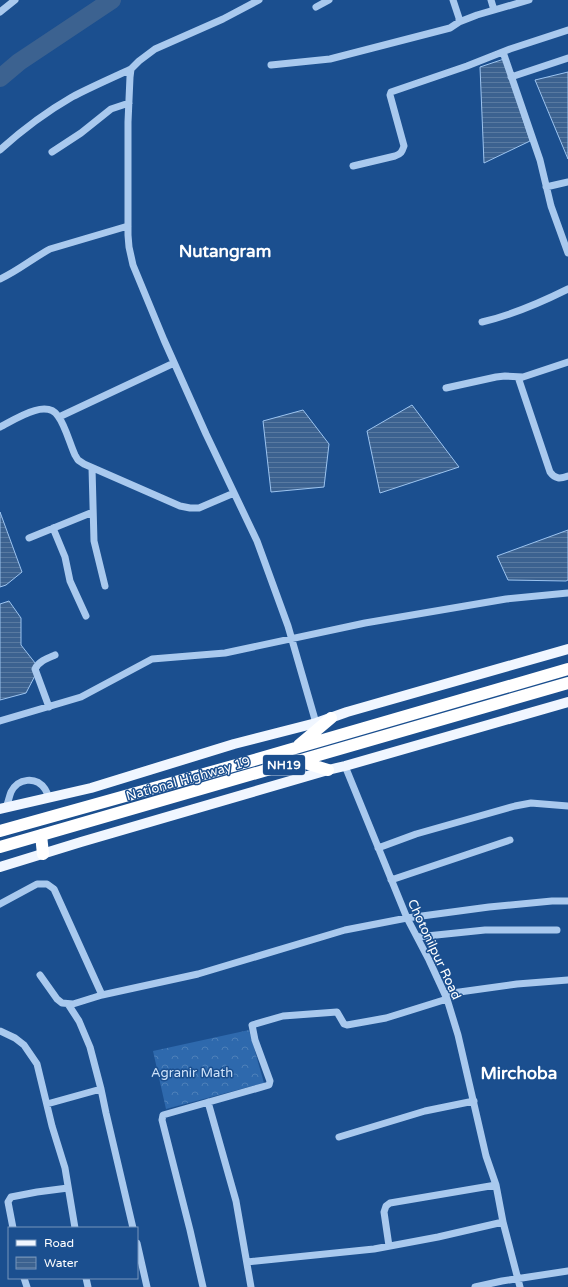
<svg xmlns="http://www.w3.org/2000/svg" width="568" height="1287" font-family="'Varela Round',sans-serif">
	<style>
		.forest { fill: url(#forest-crowns) }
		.water { fill: url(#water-rules); stroke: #9cc4f0 }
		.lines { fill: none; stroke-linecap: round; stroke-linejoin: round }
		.river { stroke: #3c6290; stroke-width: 18 }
		.minor { stroke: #a9c9ee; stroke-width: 7 }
		.major { stroke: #f0f6ff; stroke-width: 10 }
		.highway { stroke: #fff; stroke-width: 12 }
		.labels { text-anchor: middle; stroke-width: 3; stroke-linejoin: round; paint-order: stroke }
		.shield { fill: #1b4f8f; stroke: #bbcadd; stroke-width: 1 }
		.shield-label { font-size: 12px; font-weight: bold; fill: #fff }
		.street-label { font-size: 13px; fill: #fff; stroke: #1b4f8f }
		.park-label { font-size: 13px; fill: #cfe3fa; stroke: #1b4f8f }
		.district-label { font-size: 17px; font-weight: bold; fill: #fff; stroke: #1b4f8f }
	</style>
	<defs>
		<pattern id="forest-crowns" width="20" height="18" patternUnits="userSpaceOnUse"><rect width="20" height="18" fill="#2e69ad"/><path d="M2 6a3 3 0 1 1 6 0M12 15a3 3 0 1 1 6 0" fill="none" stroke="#4d80b9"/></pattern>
		<pattern id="water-rules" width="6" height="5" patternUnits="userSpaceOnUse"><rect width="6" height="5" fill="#3c6290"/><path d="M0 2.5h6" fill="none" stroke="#597aa1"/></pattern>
	</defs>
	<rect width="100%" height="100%" fill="#1b4f8f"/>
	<!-- forest -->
	<path class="forest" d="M249,1030L264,1083L166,1109L153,1051Z"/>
	<!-- water -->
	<path class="water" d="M504,59L530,141L484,163L480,67Z
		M568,72V159L535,80Z
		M412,405L459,467L380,493L367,431Z
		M303,410L329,444L324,487L271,492L263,421Z
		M0,512L22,572L6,585L0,587Z
		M568,530V580L566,581L508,580L497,556Z
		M9,601L21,618V645L39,668L26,693L0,700V604Z"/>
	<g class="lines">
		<!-- river -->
		<path class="river" d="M0,78L19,62L112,0"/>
		<!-- minor -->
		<path class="minor" d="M259,0L223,19L155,49L139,61L131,69L130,77L128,122V235L129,247L133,265L164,340L206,434L257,541L288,626L316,723
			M491,0L494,10
			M316,7L329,0
			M0,12L15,0
			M459,22L477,15L529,0
			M503,52L540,160L551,206L568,253
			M271,65L330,59L450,28L459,22V18L453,0
			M511,77L568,58
			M0,150C22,130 46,112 72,97C91,87 112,78 131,69
			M52,152L81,133L111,109L129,103
			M353,166L395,156C401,154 402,152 404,146L390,95L391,92L467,66L510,49L568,30
			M546,187L568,182
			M0,279C18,271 33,258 50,249L128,226
			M482,322C512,315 540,303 568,289
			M518,377L550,472C555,479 560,479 568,476
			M446,388L496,377L505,376L523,377L568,362
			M59,417L174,363
			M0,427C14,420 46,398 58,416C65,425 70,444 75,455L78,460L84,464L180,506L190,508H199L234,493
			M92,468L94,541L105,586
			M53,528L65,557L70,581L86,616
			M29,538L93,512
			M49,707L35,669C39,661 48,658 55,655
			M0,721L81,697L152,659L225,653L365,623L506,599L568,593
			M345,766L407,918L429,960L447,999L458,1035L486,1156L496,1185L503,1222L520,1287
			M6,808C8,803 9,797 11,792C18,778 36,776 45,789C47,792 48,795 49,798
			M378,848L416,834L515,806L531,803L568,806
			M391,880L510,840
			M0,904L37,884H47L54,889L102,995
			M417,937L485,930H557
			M40,975L57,999L62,1003L73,1004L102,995L198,974L345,930L407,918L489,907L552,901H568
			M445,994L517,984L568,980
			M68,1004L79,1021L90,1047L101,1089L106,1113L133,1228
			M0,1031L15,1038L24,1045L37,1064L52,1126L65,1168L75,1228
			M208,1102L236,1201L251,1287
			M47,1104L101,1089
			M339,1137L425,1111L474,1101
			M13,1228L8,1202L11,1197L37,1192L68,1188
			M137,1243L147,1287
			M389,1246L384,1212L386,1206L390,1203L496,1185
			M247,1262L374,1249L438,1237L503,1222
			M24,1278L27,1287
			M86,1278L88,1287
			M203,1287L190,1230L162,1120L163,1115L269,1085L270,1081L255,1040L252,1025L283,1016L337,1012L344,1024L347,1025L386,1018L447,999
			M475,1287L502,1281L568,1271"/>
		<!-- major -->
		<path class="major" d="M0,809L91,788L234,744L316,723L347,712L568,649
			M0,867L81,842L328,770L345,766L568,702"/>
		<!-- highway -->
		<path class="highway" d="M299,745L331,718
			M299,761L328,770
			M0,831L247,762L568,669
			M41,835L43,854
			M0,847L568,683"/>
	</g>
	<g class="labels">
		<!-- shield labels -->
		<rect class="shield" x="263" y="755" width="42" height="20" rx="3"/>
		<g class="shield-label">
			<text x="284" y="769">NH19</text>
		</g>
		<!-- street labels -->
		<g class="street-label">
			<text transform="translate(188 778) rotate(-16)" y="5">National Highway 19</text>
			<text transform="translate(435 949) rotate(65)" y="5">Chotonilpur Road</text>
		</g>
		<!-- park labels -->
		<g class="park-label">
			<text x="192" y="1077">Agranir Math</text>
		</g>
		<!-- district labels -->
		<g class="district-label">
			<text x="225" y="257">Nutangram</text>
			<text x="519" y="1079">Mirchoba</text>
		</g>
	</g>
	<!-- legend -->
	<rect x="8" y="1227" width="130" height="52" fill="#1b4f8f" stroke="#7695bc"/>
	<rect x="16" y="1240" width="20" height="6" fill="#f0f6ff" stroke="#7695bc"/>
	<text x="44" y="1247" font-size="12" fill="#ffffff">Road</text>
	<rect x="16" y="1257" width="20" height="12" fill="url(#water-rules)" stroke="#7695bc"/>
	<text x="44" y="1267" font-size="12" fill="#ffffff">Water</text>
</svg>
